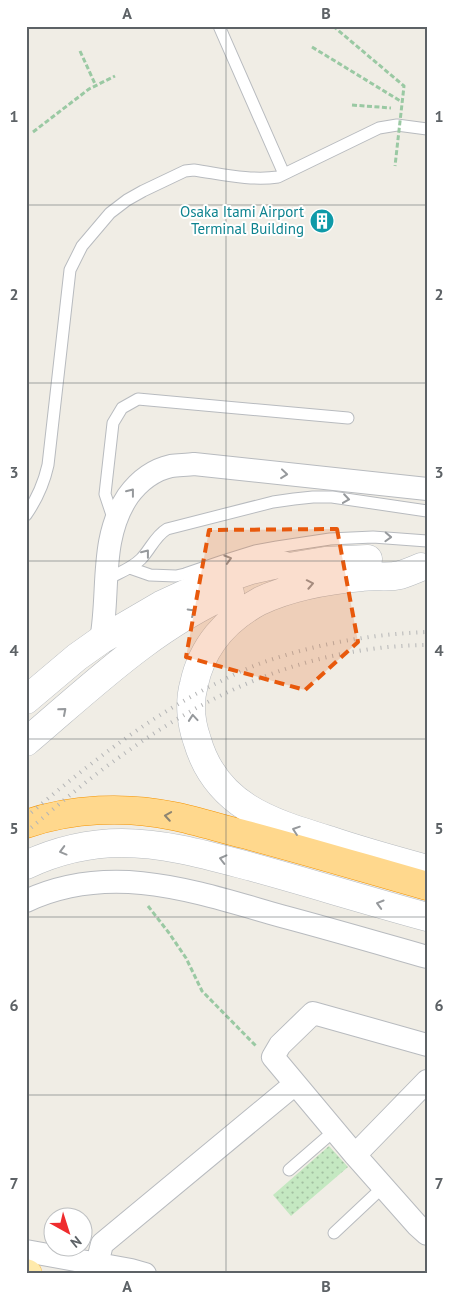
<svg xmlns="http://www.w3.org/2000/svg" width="453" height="1300" font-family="'PT Sans',sans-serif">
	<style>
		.park { fill: url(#park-dots) }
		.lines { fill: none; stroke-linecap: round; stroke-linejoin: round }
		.lane-casing { stroke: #b8bbbf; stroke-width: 13 }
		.street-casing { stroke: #b8bbbf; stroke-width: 24 }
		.secondary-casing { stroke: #b7bbbf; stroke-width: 29 }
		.primary-casing { stroke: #f6bc58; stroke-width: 29 }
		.highway-casing { stroke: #f59400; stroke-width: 29 }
		.path { stroke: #9ac9a3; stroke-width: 3; stroke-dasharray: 5 2.5; stroke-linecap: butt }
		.lane { stroke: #fff; stroke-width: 11 }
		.street { stroke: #fff; stroke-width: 22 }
		.secondary { stroke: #fff; stroke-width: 28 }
		.primary { stroke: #ffeaab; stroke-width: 28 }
		.highway { stroke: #ffd88d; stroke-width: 28 }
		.rail { stroke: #b4b5b6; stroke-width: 4; stroke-dasharray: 1 6; stroke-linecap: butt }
		.path-bridge { stroke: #9ac9a3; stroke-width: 3; stroke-dasharray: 5 2.5; stroke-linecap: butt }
		.oneway { stroke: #96999c }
		.oneway2 { stroke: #8e8572 }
		.marked { fill: #e8590c; fill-opacity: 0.2; stroke: #e8590c; stroke-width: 4; stroke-dasharray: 10 6; stroke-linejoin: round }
		.grid { fill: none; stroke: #5d6266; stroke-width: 1; stroke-opacity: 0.55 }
		.labels { text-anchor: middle; stroke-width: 4; stroke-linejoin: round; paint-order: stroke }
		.culture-label { font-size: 15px; fill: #0d838f; stroke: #fff; text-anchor: end }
		.neatline { fill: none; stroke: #5d6266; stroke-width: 2 }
		.grid-label { font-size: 16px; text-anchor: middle; font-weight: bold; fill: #5d6266 }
	</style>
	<defs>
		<pattern id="park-dots" width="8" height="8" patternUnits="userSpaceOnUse" patternTransform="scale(1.25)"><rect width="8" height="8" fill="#c4e8c1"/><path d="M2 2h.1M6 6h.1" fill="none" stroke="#a2bfa1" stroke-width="1.8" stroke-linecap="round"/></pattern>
	</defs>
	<rect width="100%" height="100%" fill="#f0ede5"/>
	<!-- park -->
	<path class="park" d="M329,1146L348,1167L291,1216L273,1195Z"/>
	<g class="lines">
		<defs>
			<path id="lane" d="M219,26L284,174
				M26,515C37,499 44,483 48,465L70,270L82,246L110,213L127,200L143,191L185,171L194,170C222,174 250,181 278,177L379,128L397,125L427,129
				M114,521L105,494L113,423L122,408L138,399L348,418
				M130,568L150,575L176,576L185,574L223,561L255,551L277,547L330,539L373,537L427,541
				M106,580C118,573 131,569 141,559C150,550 155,536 167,529L273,502L294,499L313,497H332L427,511
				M289,1170L334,1131
				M334,1233L383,1187"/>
			<path id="street" d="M101,640C110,592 99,539 128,496C139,481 153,470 171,466C178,465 187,465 194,464L427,489
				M26,901C112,861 196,892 281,916C330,929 378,943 427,957
				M427,1045L313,1013L280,1045L273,1057L355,1155L417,1225L427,1234
				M355,1155L427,1081
				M26,1251L131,1270L145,1274
				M97,1264L102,1244L295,1084"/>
			<path id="secondary" d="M421,567C414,570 407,573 400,575C389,578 375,575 362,577C328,580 292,586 260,601C226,619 202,647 194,684C189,702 191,723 197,740C216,806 270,822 329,840C361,851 394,860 427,869
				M26,700L77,657L101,640L161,605L198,588L251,570L278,564L289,567L325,561L368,559
				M26,742C90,688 152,627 230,593
				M26,865C56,851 88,843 122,843C166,843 210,856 252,867C310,883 368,901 427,917"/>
			<path id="primary" d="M26,1273L28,1274"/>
			<path id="highway" d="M26,824C72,808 126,806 173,816C198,821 222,829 247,835C307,851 367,869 427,886"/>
		</defs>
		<!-- lane casing -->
		<use href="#lane" class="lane-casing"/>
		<!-- street casing -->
		<use href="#street" class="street-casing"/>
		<!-- secondary casing -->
		<use href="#secondary" class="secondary-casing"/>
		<!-- primary casing -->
		<use href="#primary" class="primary-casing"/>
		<!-- highway casing -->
		<use href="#highway" class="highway-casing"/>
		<!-- path -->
		<path class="path" d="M312,47L402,102
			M80,51L96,86
			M352,105L391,108
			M33,132L89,89L115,76
			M148,906L169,933L186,958L202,991L256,1046"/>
		<!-- lane -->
		<use href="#lane" class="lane"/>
		<!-- street -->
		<use href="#street" class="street"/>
		<!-- secondary -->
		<use href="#secondary" class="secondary"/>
		<!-- primary -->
		<use href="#primary" class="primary"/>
		<!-- highway -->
		<use href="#highway" class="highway"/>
		<!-- rail -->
		<path class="rail" d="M26,817C85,767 145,719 215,684C233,675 251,666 270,660C321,643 374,634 427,632
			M26,832C57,806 88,779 121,756C212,690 313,646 427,645"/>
		<!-- path-bridge -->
		<path class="path-bridge" d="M333,26L404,86L395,166"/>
	</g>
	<!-- one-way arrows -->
	<defs><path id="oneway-chevron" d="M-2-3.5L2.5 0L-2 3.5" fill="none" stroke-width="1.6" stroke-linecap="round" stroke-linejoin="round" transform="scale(1.25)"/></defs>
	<g class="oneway">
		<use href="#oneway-chevron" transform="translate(284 474) rotate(6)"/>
		<use href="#oneway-chevron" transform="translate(131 492) rotate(-52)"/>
		<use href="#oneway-chevron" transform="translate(346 499) rotate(8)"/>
		<use href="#oneway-chevron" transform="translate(388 537) rotate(2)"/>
		<use href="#oneway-chevron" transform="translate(146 553) rotate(-52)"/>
		<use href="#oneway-chevron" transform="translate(228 559) rotate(-17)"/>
		<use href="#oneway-chevron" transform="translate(310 584) rotate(-11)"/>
		<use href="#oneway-chevron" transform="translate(192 612) rotate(-30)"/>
		<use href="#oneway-chevron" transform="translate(63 711) rotate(-41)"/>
		<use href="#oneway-chevron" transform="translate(193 718) rotate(-95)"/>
		<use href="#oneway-chevron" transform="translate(296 830) rotate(-161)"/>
		<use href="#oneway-chevron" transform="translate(63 851) rotate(165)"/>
		<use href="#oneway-chevron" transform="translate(223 859) rotate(-166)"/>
		<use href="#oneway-chevron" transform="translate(380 904) rotate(-164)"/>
	</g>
	<use class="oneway2" href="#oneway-chevron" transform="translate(168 816) rotate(-171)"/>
	<!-- marked area -->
	<path class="marked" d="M337,529L358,642L305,690L186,657L209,530Z"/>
	<!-- grid -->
	<path class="grid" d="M226,26V1274M26,205H427M26,383H427M26,561H427M26,739H427M26,917H427M26,1095H427"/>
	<!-- icons -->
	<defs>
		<symbol id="building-disc" viewBox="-11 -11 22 22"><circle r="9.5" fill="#0f9aa8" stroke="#fff"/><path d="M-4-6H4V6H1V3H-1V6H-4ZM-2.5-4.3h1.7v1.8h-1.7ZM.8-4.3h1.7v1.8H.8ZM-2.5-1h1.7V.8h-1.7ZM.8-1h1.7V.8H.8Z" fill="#fff"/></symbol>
	</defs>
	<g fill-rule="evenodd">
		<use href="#building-disc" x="308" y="207" width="28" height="28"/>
	</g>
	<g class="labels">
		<!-- culture labels -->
		<g class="culture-label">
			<text x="304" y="217">Osaka Itami Airport<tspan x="304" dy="17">Terminal Building</tspan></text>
		</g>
	</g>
	<!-- border -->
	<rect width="453" height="1300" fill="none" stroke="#ffffff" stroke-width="55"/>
	<!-- north arrow -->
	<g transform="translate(68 1232) rotate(141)"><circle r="24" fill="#ffffff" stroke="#bec0c2"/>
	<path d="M0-4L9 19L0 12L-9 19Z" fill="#ef2c2e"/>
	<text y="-8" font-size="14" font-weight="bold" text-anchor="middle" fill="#5d6266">N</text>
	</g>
	<rect x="28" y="28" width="398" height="1244" class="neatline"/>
	<g class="grid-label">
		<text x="127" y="19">A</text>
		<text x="326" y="19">B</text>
		<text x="14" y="122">1</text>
		<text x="439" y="122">1</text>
		<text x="14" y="300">2</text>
		<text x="439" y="300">2</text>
		<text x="14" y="478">3</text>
		<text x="439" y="478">3</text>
		<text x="14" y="656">4</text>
		<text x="439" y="656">4</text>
		<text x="14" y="834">5</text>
		<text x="439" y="834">5</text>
		<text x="14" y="1011">6</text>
		<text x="439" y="1011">6</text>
		<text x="14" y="1189">7</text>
		<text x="439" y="1189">7</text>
		<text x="127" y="1292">A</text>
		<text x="326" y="1292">B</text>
	</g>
</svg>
